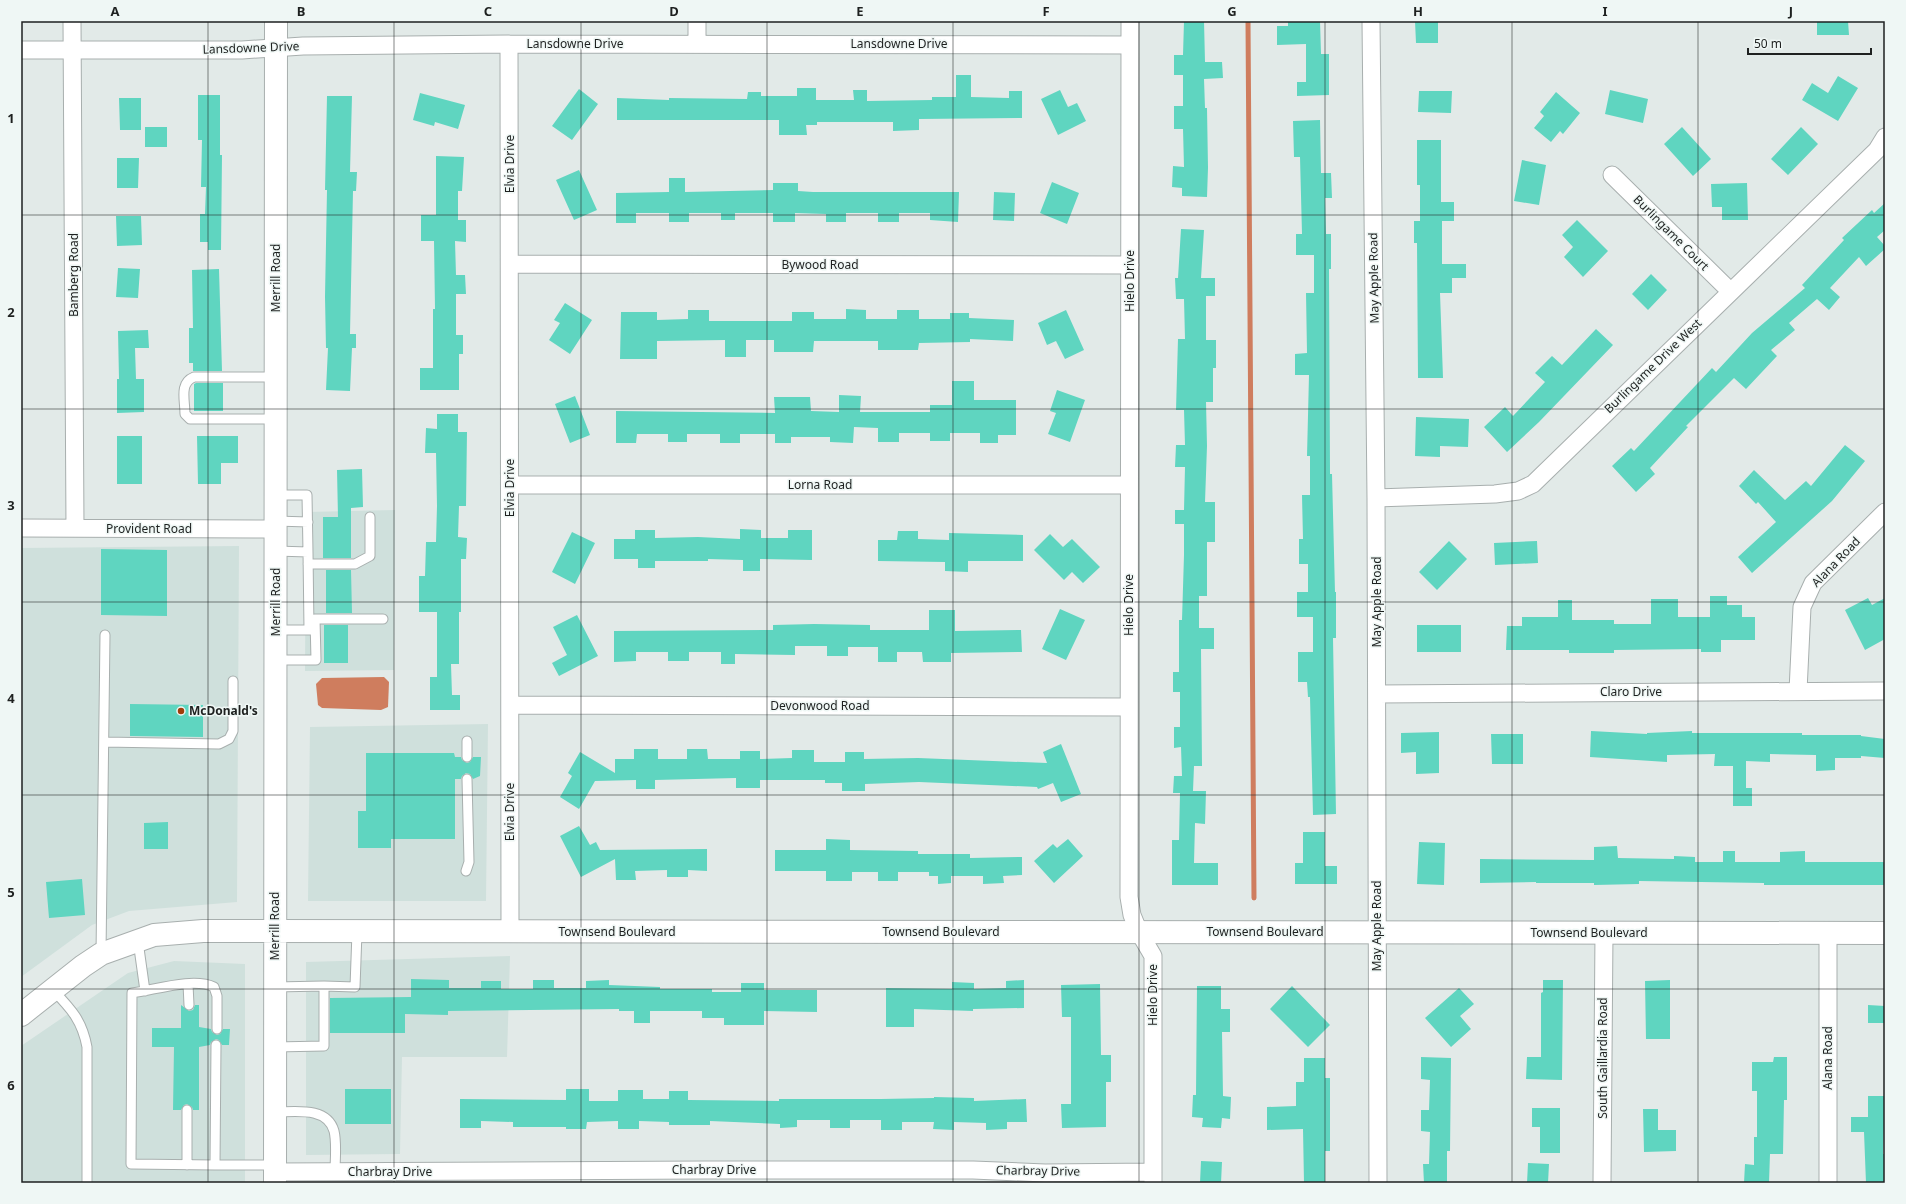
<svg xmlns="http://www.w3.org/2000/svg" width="1906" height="1204" font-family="'Noto Sans',sans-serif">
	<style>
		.built { fill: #cfe0dc }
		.water { fill: #cf7d5e }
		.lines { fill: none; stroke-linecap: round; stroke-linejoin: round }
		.stream { stroke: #cf7d5e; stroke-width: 5 }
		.building { fill: #5fd5c0 }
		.lane-casing { stroke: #a8afae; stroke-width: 11 }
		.street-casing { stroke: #a8afae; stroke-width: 19 }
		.secondary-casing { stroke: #a8afae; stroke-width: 24 }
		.lane { stroke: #fff; stroke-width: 9 }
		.street { stroke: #fff; stroke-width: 17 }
		.secondary { stroke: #fff; stroke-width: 22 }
		.grid { fill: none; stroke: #1e2120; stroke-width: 1; stroke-opacity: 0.55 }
		.poi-dot { fill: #a03c09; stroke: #eff7f5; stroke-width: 1.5 }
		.labels { text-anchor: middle; stroke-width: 3; stroke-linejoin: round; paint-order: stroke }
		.street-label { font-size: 12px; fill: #1e2120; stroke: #eff7f5 }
		.poi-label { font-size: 12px; font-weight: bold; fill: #1e2120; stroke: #eff7f5; text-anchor: start }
		.neatline { fill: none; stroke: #1e2120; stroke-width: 1.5 }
		.grid-label { font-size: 13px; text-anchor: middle; font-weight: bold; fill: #1e2120 }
	</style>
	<rect width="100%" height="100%" fill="#e2eae8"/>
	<!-- built -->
	<path class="built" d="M395,510L394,670L305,671L306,512Z
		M239,546L237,902L129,911L92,925L21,977V548Z
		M488,724L486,901H308L310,727Z
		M510,956L507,1057H402L400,1154L306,1155V962Z
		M174,961L245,964V1183H21V1046L128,973Z"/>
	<!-- water -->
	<path class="water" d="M384,677L389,682L388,707L381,710L322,708L318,705L316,684L322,678Z"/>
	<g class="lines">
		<!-- stream -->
		<path class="stream" d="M1248,21L1254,898"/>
	</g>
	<!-- building -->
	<path class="building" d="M1184,21H1204L1205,62H1222L1223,78L1204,79L1205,108H1207L1208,168L1207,197L1182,196V188L1172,187L1173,166L1184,167L1183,129H1174V106H1183V75H1174V55H1183Z
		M1288,21H1320L1321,54H1329V95L1297,96V82H1306V44L1277,45V26H1288Z
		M1415,21H1438V43H1416Z
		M1817,21H1848L1849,35H1817Z
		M956,75H971V97L1009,98V91H1022V118L919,119V130L893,131V122H817V125H806L807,135H779V120H617V98L669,100V98L747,99L748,92H761V96H797V88H816V100H854L853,90H867V101L932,100V97H956Z
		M1838,76L1858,88L1838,121L1802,100L1812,83L1828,93Z
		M579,89L598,104L572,140L552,126Z
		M1060,90L1068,107L1077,103L1086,121L1058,135L1041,99Z
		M1610,90L1648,99L1643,123L1605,114Z
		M1419,91H1452L1451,113L1418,112Z
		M1556,92L1580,113L1563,134L1560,131L1551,142L1534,128L1544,116L1540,112Z
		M420,93L465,105L458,129L435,122L434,126L413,120Z
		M198,95H220V155H222L221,250H208V242H200V214H205L206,187H201L202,140H198Z
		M327,96H352L350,172H357L356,191H353L350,334H356V348H352L350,391L326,390L328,348H326L325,297L327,190H325Z
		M119,98H141V130H120Z
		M1320,120L1321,173H1331L1332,198H1325L1326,234H1331V269H1329L1330,474H1332L1335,592H1336V638H1333L1336,814L1313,815L1310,697H1308L1307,682H1298V652H1313V617H1297V592H1308V564H1299V539H1303L1302,495H1310V456H1307L1309,375H1295V354L1307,353L1306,293H1314V255H1296V234H1302L1300,157H1294L1293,121Z
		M145,127H167V147H145Z
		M1682,127L1711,159L1693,176L1664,144Z
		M1801,127L1818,144L1788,175L1771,159Z
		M1417,140H1441V202H1454V221H1442V264H1466V278H1452V293H1440L1443,378H1418L1417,243H1414V221H1420V185H1417Z
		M436,156L464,157L462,191H458V220H466V242L455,241L456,275H465L466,294H456V335H463V354H459V390H420V368H433V309H435L434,241H421V215H436Z
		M117,158H139L138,188H117Z
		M1522,160L1546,165L1539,205L1514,201Z
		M579,170L597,210L574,220L556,180Z
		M669,178H685V192L773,190V183H798V191L813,192H959L958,222L930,220V213H899V222H878V213H846V222H826V214L795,213V222H773V213H735V220H721V213H689V222H669V213H636V223H616V193L669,192Z
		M1052,182L1079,193L1067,224L1040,213Z
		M1747,183L1748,220H1722V207H1712L1711,184Z
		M994,192L1015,193L1014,221L993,220Z
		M1885,203V230L1877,237L1885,246V249L1866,266L1859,257L1830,288L1840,297L1829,310L1817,299L1789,323L1795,330L1771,350L1777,356L1746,389L1734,378L1686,426L1688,427L1650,468L1655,474L1636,492L1612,466L1631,448L1634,451L1712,368L1716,372L1752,333L1805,288L1802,285L1844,240L1842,238L1872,210L1874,213Z
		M116,216H141L142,245L117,246Z
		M1577,220L1608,251L1583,277L1564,257L1573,247L1562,235Z
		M1181,229L1204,230L1201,278H1215V296H1206V340H1216V368H1213V402H1206L1207,446L1205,502H1215V542H1207V596H1199V628H1214V649H1201L1202,766H1194L1193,791H1206L1205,824L1195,823L1194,863H1218V885H1172V840H1179L1180,793H1173L1174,776H1182L1181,747L1174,748V727H1180V692H1173V672H1179V620H1182L1184,555V524H1175V510H1184L1185,467H1175L1176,445H1185L1184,410H1176L1178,339H1185L1184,299H1176L1175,278H1178Z
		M118,268L140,269L138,298L116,297Z
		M219,269L222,371H193V363H189V328H193L192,270Z
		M1651,274L1667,290L1648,310L1632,294Z
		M565,303L592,320L570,354L549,340L560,323L554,320Z
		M846,309L866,310V319H897V310H919V319H950V313H969V318L1014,320L1013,341L970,339V342L919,343L918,350H878V341H814L813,352H774V340H746V357H725V340L657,341V359H620L621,312H657V320L688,319V310H709V321H792V312H814V319H846Z
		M1066,310L1084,350L1065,359L1056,341L1047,345L1038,323Z
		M1596,329L1613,345L1539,422L1507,452L1484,427L1505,407L1513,416L1545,382L1535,373L1552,356L1562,365Z
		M148,330L149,348H135L136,379H144V412L117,413V379H119L118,331Z
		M952,381H974V400H1016V435H998V443H980V433H950V441H930V433H899V442H878V428L854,427L853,443L830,442V437H791V443H775V434H740V443H720V434H687V442H668V434H637L636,443H616V411L775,413L774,397H810L811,411L839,412V395L861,396L860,412H930V405H952Z
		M196,383H223V411H194V384Z
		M1057,390L1085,400L1070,442L1048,434L1056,413L1050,411Z
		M575,396L590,435L570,443L555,404Z
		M437,414H458V432H467L466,506H459L458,537L467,538L466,559H461V612H459V664H451L452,695H460V710H430V677H437V612H419V576H425L426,542H436L437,506L436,453H425L426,428L437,429Z
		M1416,417L1469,419L1468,447L1440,446V457L1415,456Z
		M117,436H142V484H117Z
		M197,436H238V463H221V484H198Z
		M1845,445L1865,461L1832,501L1752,573L1738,557L1776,522L1758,502L1756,504L1739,486L1754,470L1785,500L1806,481L1811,486Z
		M362,469L363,507L351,508V558H323V517H338L337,470Z
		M740,529L761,530V538H788V530H812V560L760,559V571H743V560L708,559V561H655V568H638V559H614V539H635V530H655V538L698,537L740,539Z
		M898,531H918V539L949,540V533L1023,535V561H968V572L945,571V562L878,561V540H897Z
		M572,532L595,543L575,584L552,572Z
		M1050,534L1063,547L1072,539L1100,567L1083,583L1072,572L1064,580L1034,550Z
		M1449,541L1467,559L1437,590L1419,572Z
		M1537,541L1538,563L1495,565L1494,543Z
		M101,549L167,550V616L101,615Z
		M326,570H351L352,613H326Z
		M1710,596H1727V605H1742V617H1755V640H1721V652H1701V649L1614,650V653H1569V650H1506L1507,626H1522V617H1558V600H1572V620H1614V624H1651V599H1678V617H1710Z
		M1868,598L1872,605L1885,598V639L1865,650L1845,610Z
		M1060,609L1085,620L1066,660L1042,649Z
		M929,610H955V631L1021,630L1022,652L951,653V662H923L922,652H897V662H878V647H848V656H827V646H795V655L735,654V664H721V652H689V661H668V652H636V661L614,662V631L773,630V625L814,624L870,625V630H929Z
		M577,615L598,656L559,676L552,663L567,655L553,627Z
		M324,625H348V663H324Z
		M1417,625H1461V652H1417Z
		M130,704L203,705V737L130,736Z
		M1591,731L1647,734V733L1692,731V733H1802V735H1861V736L1885,739V758L1861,756V758H1835V770L1816,771V755L1770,754V762L1746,761V788H1752V806H1733V766H1714L1715,754L1667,755V762L1590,757Z
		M1439,732V773L1416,774V752L1401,753V733Z
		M1491,734H1523V764H1492Z
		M1061,744L1081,794L1061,802L1053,783L1038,789L1037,787L919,782L865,784V791H842V783H825V780H760V788H736V778L655,780V789H636V780L595,781L579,809L560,797L572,776L568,773L580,752L615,773V759H634V749H658V759H687V749H707L708,759H740V751H760V759L792,758V750H814V762H845V752H864V759L918,758L1047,763L1043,752Z
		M366,753H454L455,757H461L462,760L467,763L470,762L473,757H481L480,776L473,779L470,774L466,773L462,776L461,779H455V839H391V848H358V811H366Z
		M168,822V849H144V823Z
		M579,826L590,845L596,842L600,850L707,849V871L688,870V877H667V870L635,871L636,880H616L615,859L581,877L560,836Z
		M1303,832H1325V866H1337V884H1295V863H1303Z
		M826,839L850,840V850L918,851V854H970V858L1022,857V875L1003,876L1004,883L983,884V876H951V883L938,884V876H929V872H898V881H878V872H852V881H826V871H775V850H826Z
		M1068,839L1083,856L1054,883L1034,861L1053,844L1057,848Z
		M1419,842L1445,843L1444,885L1417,884Z
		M1617,846L1618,858L1674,859V856L1695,857V862H1723V851H1735V862H1780V852L1805,851V862H1885V885H1764V883L1639,881V884L1594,885V883H1536V882L1480,883V859L1594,860V847Z
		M82,879L85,915L49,918L46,882Z
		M411,979L449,980V988H481V981H501V989H533V980H554V988H586V981L609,980V985L660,987V989H712V992H741V983H764V990H817V1012L764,1011V1025H724V1018H702V1011H650V1023H634V1011H619V1009L448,1011V1015L405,1014V1033H330V998L411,997Z
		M1024,980V1008L973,1009V1011L914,1009V1027H886V988L952,989V982L974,983V989L1006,988V981Z
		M1543,980H1563L1562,1080L1526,1079L1527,1057H1541V993L1543,992Z
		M1670,980V1039H1646L1645,981Z
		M1100,984L1101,1055H1111V1082H1106V1127L1062,1128L1061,1104H1071V1017H1062L1061,985Z
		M1197,986H1221V1009H1230V1032H1222L1223,1096L1231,1097L1230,1119L1222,1118L1221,1128L1202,1127L1203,1118L1192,1117L1193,1095H1196Z
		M1292,986L1330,1025L1308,1047L1270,1009Z
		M1459,988L1474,1004L1460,1016L1471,1029L1451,1047L1425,1018Z
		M181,1005L189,1011L193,1010L195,1005H199V1027L211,1029L212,1032L217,1035L220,1034L223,1029H230L229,1045H222L219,1040L216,1039L211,1042L210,1045L199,1047V1110H193L192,1107L187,1104L184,1105L181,1110H173L174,1047H152V1028H181Z
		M1868,1005L1885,1006V1023H1868Z
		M1421,1057L1451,1058L1450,1151H1447V1183H1424L1423,1164H1429L1430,1132L1421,1131V1110H1429L1430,1080L1421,1079Z
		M1774,1057H1787V1100H1784L1783,1154H1770L1769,1183H1744L1745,1164L1754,1165V1137H1757V1091H1752V1062H1773Z
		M1304,1058H1325V1078H1330V1151H1325V1183H1304L1303,1129L1267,1130V1107L1296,1106V1082H1304Z
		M345,1089H391V1124H345Z
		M566,1089H589V1101H618V1090H643V1099H669V1091H688V1100L779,1101V1099H881L934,1098V1097L974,1098V1101L1026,1099L1027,1122H1007V1129L986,1130V1123L954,1122V1130L933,1129L934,1122H902V1130H881V1120H850V1128H830V1120H797V1127L780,1128V1124L710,1121V1125H669V1122L639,1121V1129H618V1121L587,1122L586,1129H566V1127H513V1122L481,1121V1128H460V1099L566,1100Z
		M1868,1096H1885L1883,1154H1885V1183H1866L1864,1132H1851V1117H1868Z
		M1532,1108H1560V1153H1540V1127H1532Z
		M1643,1109H1658V1130H1676V1151L1644,1152Z
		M1201,1161L1222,1162L1221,1183H1200Z
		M1528,1163L1549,1164L1548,1183H1527Z"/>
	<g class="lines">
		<defs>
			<path id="lane" d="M275,419H190L185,414C185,400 179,383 194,377H276
				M276,495H307L308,552
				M276,521L308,522
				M276,551L308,552L309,630
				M308,564H355L370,556V517
				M276,630H314
				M276,660H316L315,619H383
				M104,742L219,744L229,739L233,731V681
				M467,757V741
				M466,871L469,862L467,779
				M138,941L145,991
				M101,954L105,635
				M188,984L189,1005
				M324,986L355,987L357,932
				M275,987L324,986V1046L275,1047
				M53,990C71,1009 82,1020 87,1047V1183
				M216,1045L215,1165L131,1164L132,993C155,990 193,977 214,987L217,996V1029
				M275,1112C294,1112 327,1106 334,1131C337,1143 335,1159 335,1172
				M187,1165V1110
				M215,1165H275"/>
			<path id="street" d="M72,21L75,528
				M1130,21L1129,897L1132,915L1139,932L1153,956V1183
				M1371,21L1376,498L1378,1183
				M509,44L510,932
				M697,44V21
				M21,50H242L303,46L509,44L1130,45
				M1612,175L1730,291
				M510,264L1130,265
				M510,485H1129
				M1376,498L1495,494L1518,491L1533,484L1877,150L1885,137
				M21,528L276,529
				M1798,691L1802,607L1813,583L1885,512
				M1377,694L1885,691
				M511,705L1129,707
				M1828,933V1183
				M275,1172L705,1170H973L1045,1173L1153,1172
				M1602,1183L1604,933"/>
			<path id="secondary" d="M21,1015L83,966L101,954L154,935L203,931L1885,933
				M275,1183L276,21"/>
		</defs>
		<!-- lane casing -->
		<use href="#lane" class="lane-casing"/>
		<!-- street casing -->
		<use href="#street" class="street-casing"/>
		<!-- secondary casing -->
		<use href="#secondary" class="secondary-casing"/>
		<!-- lane -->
		<use href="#lane" class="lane"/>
		<!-- street -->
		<use href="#street" class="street"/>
		<!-- secondary -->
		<use href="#secondary" class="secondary"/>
	</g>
	<!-- grid -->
	<path class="grid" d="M208,21V1183M394,21V1183M581,21V1183M767,21V1183M953,21V1183M1139,21V1183M1325,21V1183M1512,21V1183M1698,21V1183M21,215H1885M21,409H1885M21,602H1885M21,795H1885M21,989H1885"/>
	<!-- markers -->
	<circle class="poi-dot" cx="181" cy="711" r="4"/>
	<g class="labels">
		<!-- street labels -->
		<g class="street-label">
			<text x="575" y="48">Lansdowne Drive</text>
			<text x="899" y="48">Lansdowne Drive</text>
			<text transform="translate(251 48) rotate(-2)" y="4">Lansdowne Drive</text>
			<text transform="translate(510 164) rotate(-90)" y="4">Elvia Drive</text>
			<text transform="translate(1671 233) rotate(45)" y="4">Burlingame Court</text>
			<text x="820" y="269">Bywood Road</text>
			<text transform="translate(74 275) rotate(-90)" y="4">Bamberg Road</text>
			<text transform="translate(276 278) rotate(-90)" y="4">Merrill Road</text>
			<text transform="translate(1374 278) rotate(-91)" y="4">May Apple Road</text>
			<text transform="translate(1130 281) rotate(-90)" y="4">Hielo Drive</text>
			<text transform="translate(1653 366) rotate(-44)" y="4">Burlingame Drive West</text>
			<text x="820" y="489">Lorna Road</text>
			<text transform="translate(510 488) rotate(-90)" y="4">Elvia Drive</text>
			<text x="149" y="533">Provident Road</text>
			<text transform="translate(1836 562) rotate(-46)" y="4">Alana Road</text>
			<text transform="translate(276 602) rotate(-90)" y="4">Merrill Road</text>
			<text transform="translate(1377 602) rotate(-90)" y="4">May Apple Road</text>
			<text transform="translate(1129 605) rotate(-90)" y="4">Hielo Drive</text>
			<text x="1631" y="696">Claro Drive</text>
			<text x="820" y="710">Devonwood Road</text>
			<text transform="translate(510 812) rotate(-90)" y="4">Elvia Drive</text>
			<text transform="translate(275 926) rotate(-90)" y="4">Merrill Road</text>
			<text transform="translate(1377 926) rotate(-90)" y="4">May Apple Road</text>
			<text x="617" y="936">Townsend Boulevard</text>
			<text x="941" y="936">Townsend Boulevard</text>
			<text x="1265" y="936">Townsend Boulevard</text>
			<text x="1589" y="937">Townsend Boulevard</text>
			<text transform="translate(1153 995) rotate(-90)" y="4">Hielo Drive</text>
			<text transform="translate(1603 1058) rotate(-90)" y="4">South Gaillardia Road</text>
			<text transform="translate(1828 1058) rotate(-90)" y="4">Alana Road</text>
			<text x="714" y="1174">Charbray Drive</text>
			<text transform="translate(1038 1171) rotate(1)" y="4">Charbray Drive</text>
			<text x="390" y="1176">Charbray Drive</text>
		</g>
		<!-- poi labels -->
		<g class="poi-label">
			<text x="189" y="715">McDonald's</text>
		</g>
	</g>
	<!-- border -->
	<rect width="1906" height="1204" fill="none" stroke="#eff7f5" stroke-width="44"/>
	<!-- scale -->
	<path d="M1748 48v6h123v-6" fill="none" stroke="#1e2120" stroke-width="2"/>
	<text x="1754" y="48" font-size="12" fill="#1e2120" stroke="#eff7f5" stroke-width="3" paint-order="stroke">50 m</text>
	<rect x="22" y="22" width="1862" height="1160" class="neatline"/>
	<g class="grid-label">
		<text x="115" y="16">A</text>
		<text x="301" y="16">B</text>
		<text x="488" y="16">C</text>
		<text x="674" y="16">D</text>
		<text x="860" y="16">E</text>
		<text x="1046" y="16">F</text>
		<text x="1232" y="16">G</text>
		<text x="1418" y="16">H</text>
		<text x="1605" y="16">I</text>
		<text x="1791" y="16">J</text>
		<text x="11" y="123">1</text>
		<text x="11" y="317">2</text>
		<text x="11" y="510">3</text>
		<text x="11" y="703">4</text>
		<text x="11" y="897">5</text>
		<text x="11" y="1090">6</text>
	</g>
</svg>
